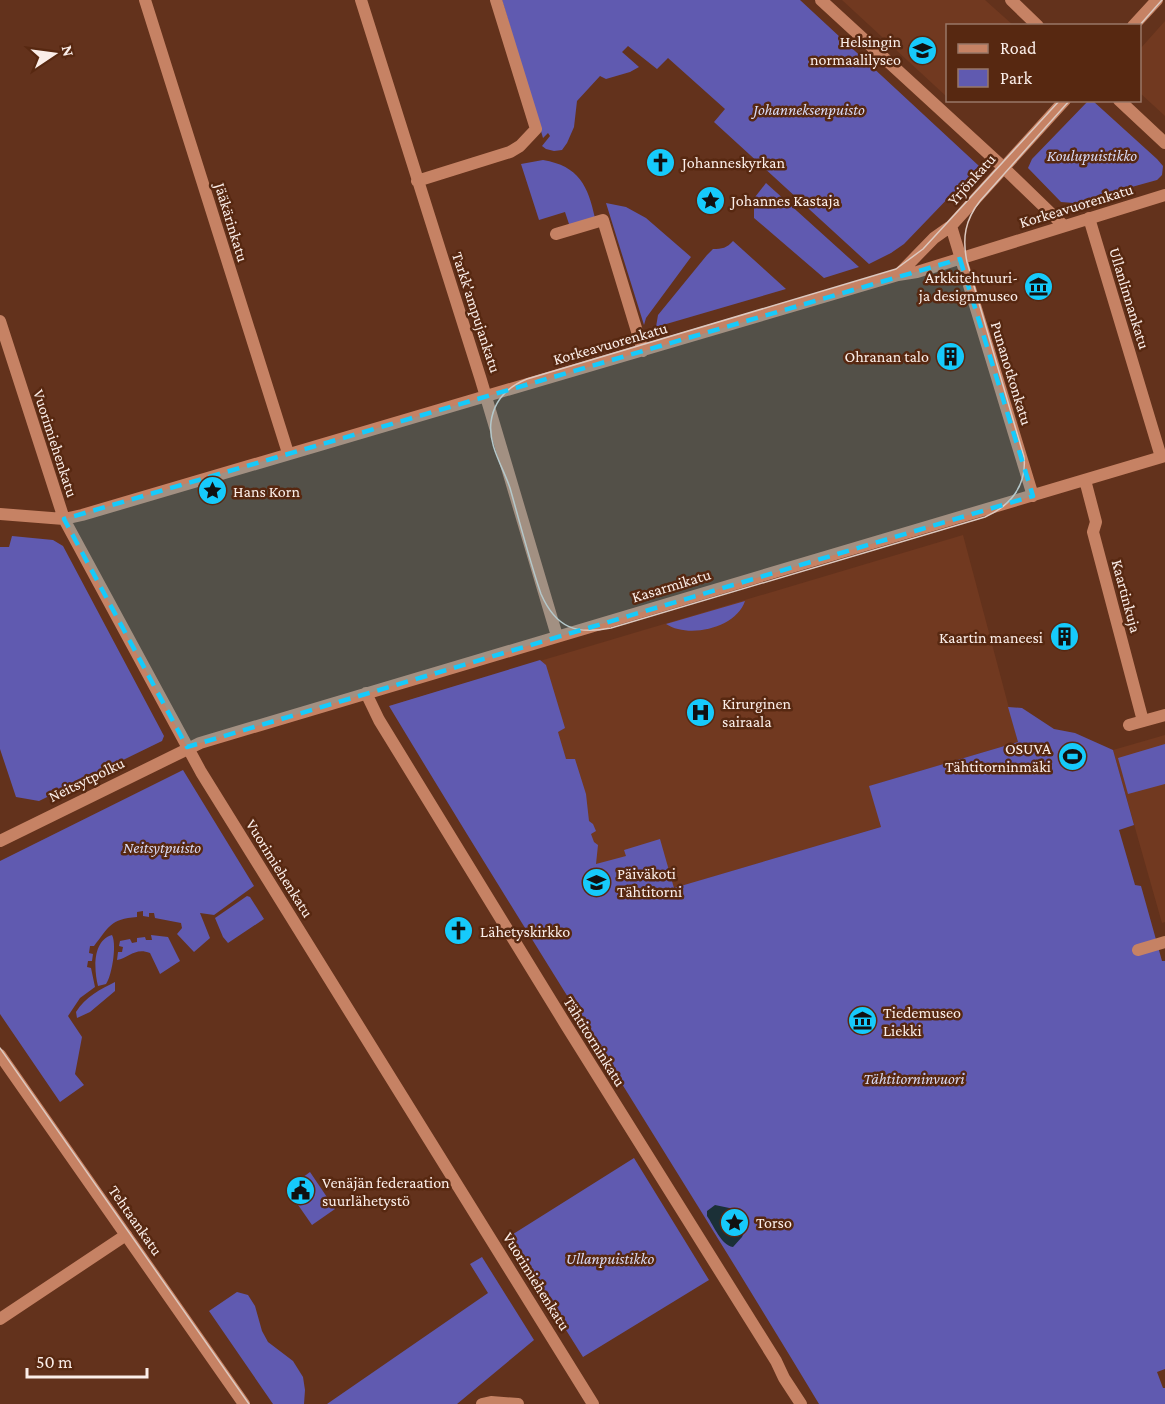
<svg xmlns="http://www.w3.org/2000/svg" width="1165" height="1404" font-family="'Crimson Pro',serif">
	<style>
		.built { fill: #713920 }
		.green { fill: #605ab0 }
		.water { fill: #1b3037 }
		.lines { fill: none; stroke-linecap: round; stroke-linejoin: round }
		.minor { stroke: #c68264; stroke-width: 12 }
		.tertiary { stroke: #c68264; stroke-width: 12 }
		.tram { stroke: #ddc9c0; stroke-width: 1.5 }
		.marked { fill: #16cafb; fill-opacity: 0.2; stroke: #16cafb; stroke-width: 4.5; stroke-dasharray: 12 8; stroke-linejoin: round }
		.labels { text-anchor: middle; stroke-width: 5; stroke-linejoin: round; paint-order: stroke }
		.poi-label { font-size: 16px; fill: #fbeee9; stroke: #572811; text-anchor: start }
		.park-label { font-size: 16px; font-style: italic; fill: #d9daf4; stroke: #572811 }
		.street-label { font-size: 16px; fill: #fbeee9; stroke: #572811 }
	</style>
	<rect width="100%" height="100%" fill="#63321c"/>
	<!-- built -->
	<path class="built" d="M842,0H985L1013,25L948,26L947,97Z
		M1165,21V116L1140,93V49Z
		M963,535L1018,742L870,786L881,827L702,880L644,906L389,706Z
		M1165,735V922L1162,923L1113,750Z"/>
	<!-- green -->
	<path class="green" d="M502,0H800L979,166L904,244L891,253L869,264L714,122L725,109L668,58L657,69L628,46L622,52L639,67L630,72L606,79L600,76L577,101L574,127L567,143L562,150L554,151L546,149L542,146L550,136L548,133L543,138Z
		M1089,100L1093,101L1157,159L1163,166L1162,175L1157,180L1074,203L1061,202L1028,168L1032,159Z
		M543,160C579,166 588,186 595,218L570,227L565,212L539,220L521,164Z
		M766,183L859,267L824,278L754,218V206L752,201Z
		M606,203L626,207L646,218L691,257L646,318L644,325Z
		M733,241L786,289L656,327L658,315L707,255L713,249C722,249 727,248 733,241Z
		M12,536L53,540L63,546L164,736L162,741L39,801L16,797L0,749V547H9Z
		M745,601C736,628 689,639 666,624Z
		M540,660L546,665L565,728L558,732L566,759H575L586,794L589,821L593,824L596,831L591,834L594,842L598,845L596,864L626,856L624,850L660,839L674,888L881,827L869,786L1018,742L1008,707L1022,708L1054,729L1075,733L1113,750L1134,825L1119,830L1135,885L1141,886L1162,961H1165V1369L1157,1372L1163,1388H1165V1404H819C678,1170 530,940 389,706Z
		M1165,744V784L1128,794L1118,758Z
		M183,770L254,886L214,915L200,913L210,938L194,952L177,934L182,928L181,923L155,918L154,913H149V917L143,916V911L137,912V917C110,919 109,927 94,946H90L89,953L93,954L92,961H88L87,967L91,968L95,987L80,998L68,1016L82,1037L75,1074L84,1085L60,1102L0,1014V861Z
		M247,896L250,897L264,919L228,943L223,937L215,918Z
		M112,935C117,944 112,976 106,984L98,986C94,970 92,941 112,935Z
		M151,935L168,937L180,961L160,974L150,953C135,947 129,958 117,960L118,952H122L123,947L119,946L120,941L130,939L132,943L137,942V938L145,937L146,940H152Z
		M115,982V991L90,1012L77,1018L76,1012C85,997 101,989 115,982Z
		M634,1158L709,1280L583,1357L520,1257L510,1236Z
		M310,1172L335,1209L312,1225L287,1189Z
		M482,1257L534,1340L457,1404H327L488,1293L470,1264Z
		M237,1292L248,1295L255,1306L262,1331L268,1342L293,1361L303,1377L305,1390L304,1404H273L209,1311Z"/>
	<!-- water -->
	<path class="water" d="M715,1205L739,1210L747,1226L742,1237L733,1247C721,1245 714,1226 707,1216V1211Z"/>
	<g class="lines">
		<!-- minor -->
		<path class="minor" d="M145,0L288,453
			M361,0L481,380L557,636
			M821,0L1004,168L1064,226
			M1011,0L1038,26
			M1133,26L1157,0
			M1119,100L1165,143
			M417,181L510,152L520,146L536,129L496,0
			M1089,218L1161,457
			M951,226L1033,496
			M556,234L603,220L643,351
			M898,275L934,238L951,226L1065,100
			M0,321L64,519L201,772L593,1404
			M1085,480L1096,522L1093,532L1143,721
			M0,514L64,519L82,515L898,275L917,272L1165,195
			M366,693L379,720L566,1025L776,1361L784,1378L801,1404
			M1129,725L1165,715
			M0,841L200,743L1165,456
			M1138,950L1165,942
			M0,1319L126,1235
			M482,1404L491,1402L518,1404"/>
		<!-- tertiary -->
		<path class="tertiary" d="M0,1055L244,1404"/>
		<!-- tram -->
		<path class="tram" d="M1139,26L1162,0
			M1060,100L923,249L896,269L527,379C507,387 494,400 491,422C488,445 503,467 510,488C520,523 529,559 541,594C556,628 576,635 611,628L985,517C1010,506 1027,486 1024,457L967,262C962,238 965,220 980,201L1070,100
			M0,1048L249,1404"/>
	</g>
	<!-- marked area -->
	<path class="marked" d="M960,259L1033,496L187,747L64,519Z"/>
	<!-- icons -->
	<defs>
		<symbol id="school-disc" viewBox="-11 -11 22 22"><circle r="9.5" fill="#16cafb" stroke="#572811"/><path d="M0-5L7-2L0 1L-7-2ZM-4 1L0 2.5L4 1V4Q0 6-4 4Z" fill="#111"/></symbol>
		<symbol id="church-disc" viewBox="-11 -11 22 22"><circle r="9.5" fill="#16cafb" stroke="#572811"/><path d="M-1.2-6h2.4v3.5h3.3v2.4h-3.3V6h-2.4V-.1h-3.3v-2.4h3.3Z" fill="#111"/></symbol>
		<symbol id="sight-disc" viewBox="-11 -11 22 22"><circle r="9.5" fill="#16cafb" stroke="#572811"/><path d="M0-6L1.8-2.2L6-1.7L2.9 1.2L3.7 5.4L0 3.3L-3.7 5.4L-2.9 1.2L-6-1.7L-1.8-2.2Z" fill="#111"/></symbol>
		<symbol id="museum-disc" viewBox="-11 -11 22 22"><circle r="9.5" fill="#16cafb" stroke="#572811"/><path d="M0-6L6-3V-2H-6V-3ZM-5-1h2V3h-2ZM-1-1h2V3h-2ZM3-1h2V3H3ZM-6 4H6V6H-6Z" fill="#111"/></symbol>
		<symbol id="building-disc" viewBox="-11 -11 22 22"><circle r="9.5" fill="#16cafb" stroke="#572811"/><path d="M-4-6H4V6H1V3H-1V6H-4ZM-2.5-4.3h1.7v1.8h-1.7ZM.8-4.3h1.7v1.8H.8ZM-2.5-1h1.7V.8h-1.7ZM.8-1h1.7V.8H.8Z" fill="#111"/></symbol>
		<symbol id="hospital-disc" viewBox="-11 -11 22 22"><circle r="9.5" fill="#16cafb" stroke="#572811"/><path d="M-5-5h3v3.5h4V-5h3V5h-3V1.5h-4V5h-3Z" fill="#111"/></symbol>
		<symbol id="stadium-disc" viewBox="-11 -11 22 22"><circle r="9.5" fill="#16cafb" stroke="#572811"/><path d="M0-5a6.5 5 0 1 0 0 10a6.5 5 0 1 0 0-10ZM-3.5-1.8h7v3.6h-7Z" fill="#111"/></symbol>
		<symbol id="civic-disc" viewBox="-11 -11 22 22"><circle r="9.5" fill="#16cafb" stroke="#572811"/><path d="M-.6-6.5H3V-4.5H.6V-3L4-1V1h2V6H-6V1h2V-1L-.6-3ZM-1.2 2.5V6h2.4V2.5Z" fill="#111"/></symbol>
	</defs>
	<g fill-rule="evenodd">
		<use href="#school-disc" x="906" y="34" width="33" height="33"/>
		<use href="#church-disc" x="644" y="146" width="33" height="33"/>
		<use href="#sight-disc" x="694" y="184" width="33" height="33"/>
		<use href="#museum-disc" x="1022" y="270" width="33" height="33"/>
		<use href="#building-disc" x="934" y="340" width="33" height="33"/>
		<use href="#sight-disc" x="196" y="474" width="33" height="33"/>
		<use href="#building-disc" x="1048" y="620" width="33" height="33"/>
		<use href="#hospital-disc" x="684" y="696" width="33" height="33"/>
		<use href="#stadium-disc" x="1056" y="740" width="33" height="33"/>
		<use href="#school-disc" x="580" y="866" width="33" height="33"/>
		<use href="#church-disc" x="442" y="914" width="33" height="33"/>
		<use href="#museum-disc" x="846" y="1004" width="33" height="33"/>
		<use href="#civic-disc" x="284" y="1174" width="33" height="33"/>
		<use href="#sight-disc" x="718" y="1206" width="33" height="33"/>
	</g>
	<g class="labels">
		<!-- poi labels -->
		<g class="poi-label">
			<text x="901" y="47" text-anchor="end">Helsingin<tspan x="901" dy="18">normaalilyseo</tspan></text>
			<text x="682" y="168">Johanneskyrkan</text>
			<text x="731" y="206">Johannes Kastaja</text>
			<text x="1018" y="283" text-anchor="end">Arkkitehtuuri-<tspan x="1018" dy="18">ja designmuseo</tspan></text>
			<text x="929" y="362" text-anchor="end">Ohranan talo</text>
			<text x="233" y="497">Hans Korn</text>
			<text x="1043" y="643" text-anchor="end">Kaartin maneesi</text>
			<text x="722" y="709">Kirurginen<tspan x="722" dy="18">sairaala</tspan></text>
			<text x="1051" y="754" text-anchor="end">OSUVA<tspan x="1051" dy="18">Tähtitorninmäki</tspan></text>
			<text x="617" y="879">Päiväkoti<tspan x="617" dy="18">Tähtitorni</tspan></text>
			<text x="480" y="937">Lähetyskirkko</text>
			<text x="883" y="1018">Tiedemuseo<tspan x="883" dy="18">Liekki</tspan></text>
			<text x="322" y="1188">Venäjän federaation<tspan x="322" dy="18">suurlähetystö</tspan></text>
			<text x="756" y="1228">Torso</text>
		</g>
		<!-- park labels -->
		<g class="park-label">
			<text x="809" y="115">Johanneksenpuisto</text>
			<text x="1092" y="161">Koulupuistikko</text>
			<text x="162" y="853">Neitsytpuisto</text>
			<text x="914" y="1084">Tähtitorninvuori</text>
			<text x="610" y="1264">Ullanpuistikko</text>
		</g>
		<!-- street labels -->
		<g class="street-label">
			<text transform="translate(971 179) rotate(-48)" y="6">Yrjönkatu</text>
			<text transform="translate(1076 205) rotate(-17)" y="6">Korkeavuorenkatu</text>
			<text transform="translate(232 222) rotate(73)" y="6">Jääkärinkatu</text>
			<text transform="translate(1130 298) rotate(73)" y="6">Ullanlinnankatu</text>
			<text transform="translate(477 312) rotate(72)" y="6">Tarkk'ampujankatu</text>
			<text transform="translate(610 343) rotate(-16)" y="6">Korkeavuorenkatu</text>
			<text transform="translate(1012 373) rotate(73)" y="6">Punanotkonkatu</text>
			<text transform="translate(56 443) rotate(72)" y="6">Vuorimiehenkatu</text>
			<text transform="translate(671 585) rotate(-17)" y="6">Kasarmikatu</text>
			<text transform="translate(1127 596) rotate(75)" y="6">Kaartinkuja</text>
			<text transform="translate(86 779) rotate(-26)" y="6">Neitsytpolku</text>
			<text transform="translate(280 868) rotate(58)" y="6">Vuorimiehenkatu</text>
			<text transform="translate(595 1041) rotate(58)" y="6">Tähtitorninkatu</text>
			<text transform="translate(136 1220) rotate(55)" y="6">Tehtaankatu</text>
			<text transform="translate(537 1281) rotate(58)" y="6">Vuorimiehenkatu</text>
		</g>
	</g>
	<!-- legend -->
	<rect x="946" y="24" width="195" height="78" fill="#572811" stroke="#997767" stroke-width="1.5"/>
	<rect x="958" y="44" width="30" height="9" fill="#c68264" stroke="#997767" stroke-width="1.5"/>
	<text x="1000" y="54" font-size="18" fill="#fbeee9">Road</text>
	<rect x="958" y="69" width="30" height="18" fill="#605ab0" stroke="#997767" stroke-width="1.5"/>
	<text x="1000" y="84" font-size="18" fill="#fbeee9">Park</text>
	<!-- north arrow -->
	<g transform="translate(54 54) rotate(77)" stroke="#572811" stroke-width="4.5" paint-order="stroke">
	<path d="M0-4.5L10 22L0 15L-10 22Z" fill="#fbeee9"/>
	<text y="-9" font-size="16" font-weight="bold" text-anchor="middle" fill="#fbeee9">N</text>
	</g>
	<!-- scale -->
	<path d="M27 1368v9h120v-9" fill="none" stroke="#fbeee9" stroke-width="3"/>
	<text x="36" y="1368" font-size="18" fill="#fbeee9" stroke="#572811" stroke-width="4.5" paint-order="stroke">50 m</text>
</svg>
